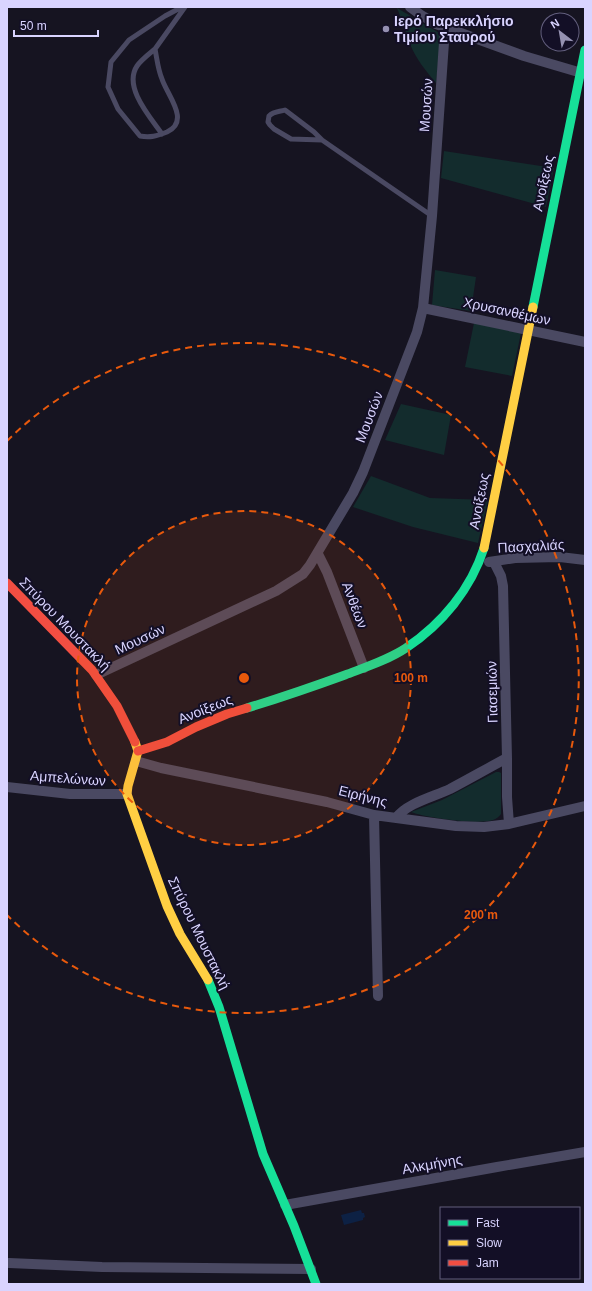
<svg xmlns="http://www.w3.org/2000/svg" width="592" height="1291" font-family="Arial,sans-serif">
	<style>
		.green { fill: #132c2d }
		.water { fill: #0d2144 }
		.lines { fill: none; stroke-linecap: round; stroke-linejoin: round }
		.lane { stroke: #4a4962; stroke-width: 5 }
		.street { stroke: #4a4962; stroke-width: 10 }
		.fast { stroke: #16e098; stroke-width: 9 }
		.slow { stroke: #ffcf43; stroke-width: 9 }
		.jam { stroke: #f24e42; stroke-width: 9 }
		.ring { fill: none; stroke: #e8590c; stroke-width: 2; stroke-dasharray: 7 5 }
		.poi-dot { fill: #9591b1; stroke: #130f26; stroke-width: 1.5 }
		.labels { text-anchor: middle; stroke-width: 4; stroke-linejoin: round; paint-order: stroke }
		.poi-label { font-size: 14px; font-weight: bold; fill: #d9d4ff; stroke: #130f26; text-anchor: start }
		.street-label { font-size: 14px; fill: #d9d4ff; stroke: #130f26 }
		.centre { fill: #e8590c; stroke: #130f26; stroke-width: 2 }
		.ring-label { font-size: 12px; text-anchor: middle; font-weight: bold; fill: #e8590c; stroke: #130f26; stroke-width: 4; stroke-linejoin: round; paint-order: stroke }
	</style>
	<rect width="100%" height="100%" fill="#161421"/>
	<!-- green -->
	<path class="green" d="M397,8L441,34L436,83C426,71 416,59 410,44C406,32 402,20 397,8Z
		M444,151L554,168L546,207L441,178Z
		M435,270L476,277L471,311L432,305Z
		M474,323L521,333L512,376L465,367Z
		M401,404L451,415L444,455L385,440Z
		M371,476L430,498L488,500L478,543L413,527L353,507Z
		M496,772H499L501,773V814C499,817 496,819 493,820C479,825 426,818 411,812L442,800Z"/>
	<!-- water -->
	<path class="water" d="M361,1210L362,1213H364L365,1217L363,1218V1220L344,1225L341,1215Z"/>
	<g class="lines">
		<!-- lane -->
		<path class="lane" d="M182,7L165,16L129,40L111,62L108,87L118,109L140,136C150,138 157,136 167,132C191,121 167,95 162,79C158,70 157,59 155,49L185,7
			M155,49C149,54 141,60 137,66C123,87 150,117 162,134
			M322,140L291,139L274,129L270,125L268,122L269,116C274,111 279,112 285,110L314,132L322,140L432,216"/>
		<!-- street -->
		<path class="street" d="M410,7L421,15L436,24L524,56L585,74
			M423,308L585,342
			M318,554L327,572L364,668
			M489,562L515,558L560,557L585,560
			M494,562L501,576L503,586L507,758V797L509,824
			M96,675L276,591L303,574L310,565L353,493L363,472L417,332L423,308L432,216L445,28
			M136,761L161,768L327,802L374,815L456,826L484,827L509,824L585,806
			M7,787L70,794H127
			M374,815L378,996
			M396,818C407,803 433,797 450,789C469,779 488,768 507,758
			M285,1205L497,1167L585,1152
			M9,1263L102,1267L311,1269"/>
		<!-- fast -->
		<path class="fast" d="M533,307L585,50
			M247,708C280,698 312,687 345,675C366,667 388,660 406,648C442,624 471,589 484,548
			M208,980L219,1007L263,1154L294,1226L316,1284"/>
		<!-- slow -->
		<path class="slow" d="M484,548L533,307
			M135,742L138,751L128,786L127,794L167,906L180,934L208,980"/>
		<!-- jam -->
		<path class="jam" d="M7,583L92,670L117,706L135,742
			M138,751L167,742L196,727L227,714L247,708"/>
	</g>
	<!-- distance rings -->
	<circle cx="244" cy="678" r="167" fill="#e8590c" fill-opacity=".12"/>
	<g class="ring">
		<circle cx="244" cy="678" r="167"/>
		<path d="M7 441A335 335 0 1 1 7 915"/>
	</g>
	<!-- markers -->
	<circle class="poi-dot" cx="386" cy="29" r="4"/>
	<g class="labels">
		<!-- poi labels -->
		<g class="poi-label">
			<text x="394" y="26">Ιερό Παρεκκλήσιο<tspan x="394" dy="16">Τιμίου Σταυρού</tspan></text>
		</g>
		<!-- street labels -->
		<g class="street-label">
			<text transform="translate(426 105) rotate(-86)" y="5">Μουσών</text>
			<text transform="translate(543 183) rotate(-78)" y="5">Ανοίξεως</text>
			<text transform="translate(507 311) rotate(12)" y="5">Χρυσανθέμων</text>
			<text transform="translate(369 417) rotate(-69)" y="5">Μουσών</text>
			<text transform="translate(479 501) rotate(-79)" y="5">Ανοίξεως</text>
			<text transform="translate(531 546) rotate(-3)" y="5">Πασχαλιάς</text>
			<text transform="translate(355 605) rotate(69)" y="5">Ανθέων</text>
			<text transform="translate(65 624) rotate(46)" y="5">Σπύρου Μουστακλή</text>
			<text transform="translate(140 639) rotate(-25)" y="5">Μουσών</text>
			<text transform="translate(492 692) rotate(-91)" y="5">Γιασεμιών</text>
			<text transform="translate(205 709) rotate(-22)" y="5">Ανοίξεως</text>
			<text transform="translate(68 778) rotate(4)" y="5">Αμπελώνων</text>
			<text transform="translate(363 796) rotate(14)" y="5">Ειρήνης</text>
			<text transform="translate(199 933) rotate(64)" y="5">Σπύρου Μουστακλή</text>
			<text transform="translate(432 1164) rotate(-10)" y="5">Αλκμήνης</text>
		</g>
	</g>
	<circle cx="244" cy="678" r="6" class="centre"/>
	<g class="ring-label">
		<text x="411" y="682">100 m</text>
		<text x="481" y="919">200 m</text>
	</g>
	<!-- border -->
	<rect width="592" height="1291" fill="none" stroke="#d9d4ff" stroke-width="16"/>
	<!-- legend -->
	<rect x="440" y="1207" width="140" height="72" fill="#130f26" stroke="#625e7d"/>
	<rect x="448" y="1220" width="20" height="6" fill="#16e098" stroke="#625e7d"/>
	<text x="476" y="1227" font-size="12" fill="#d9d4ff">Fast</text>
	<rect x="448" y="1240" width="20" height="6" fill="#ffcf43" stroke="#625e7d"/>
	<text x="476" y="1247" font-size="12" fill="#d9d4ff">Slow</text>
	<rect x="448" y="1260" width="20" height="6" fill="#f24e42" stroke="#625e7d"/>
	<text x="476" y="1267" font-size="12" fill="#d9d4ff">Jam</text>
	<!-- north arrow -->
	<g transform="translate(560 32) rotate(329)"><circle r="19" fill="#130f26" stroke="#625e7d"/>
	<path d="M0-3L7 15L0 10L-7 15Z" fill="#9591b1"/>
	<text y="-6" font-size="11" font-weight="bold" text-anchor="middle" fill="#d9d4ff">N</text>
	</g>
	<!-- scale -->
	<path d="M14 30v6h84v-6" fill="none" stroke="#d9d4ff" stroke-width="2"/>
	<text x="20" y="30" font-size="12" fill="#d9d4ff" stroke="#130f26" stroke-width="3" paint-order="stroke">50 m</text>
</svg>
